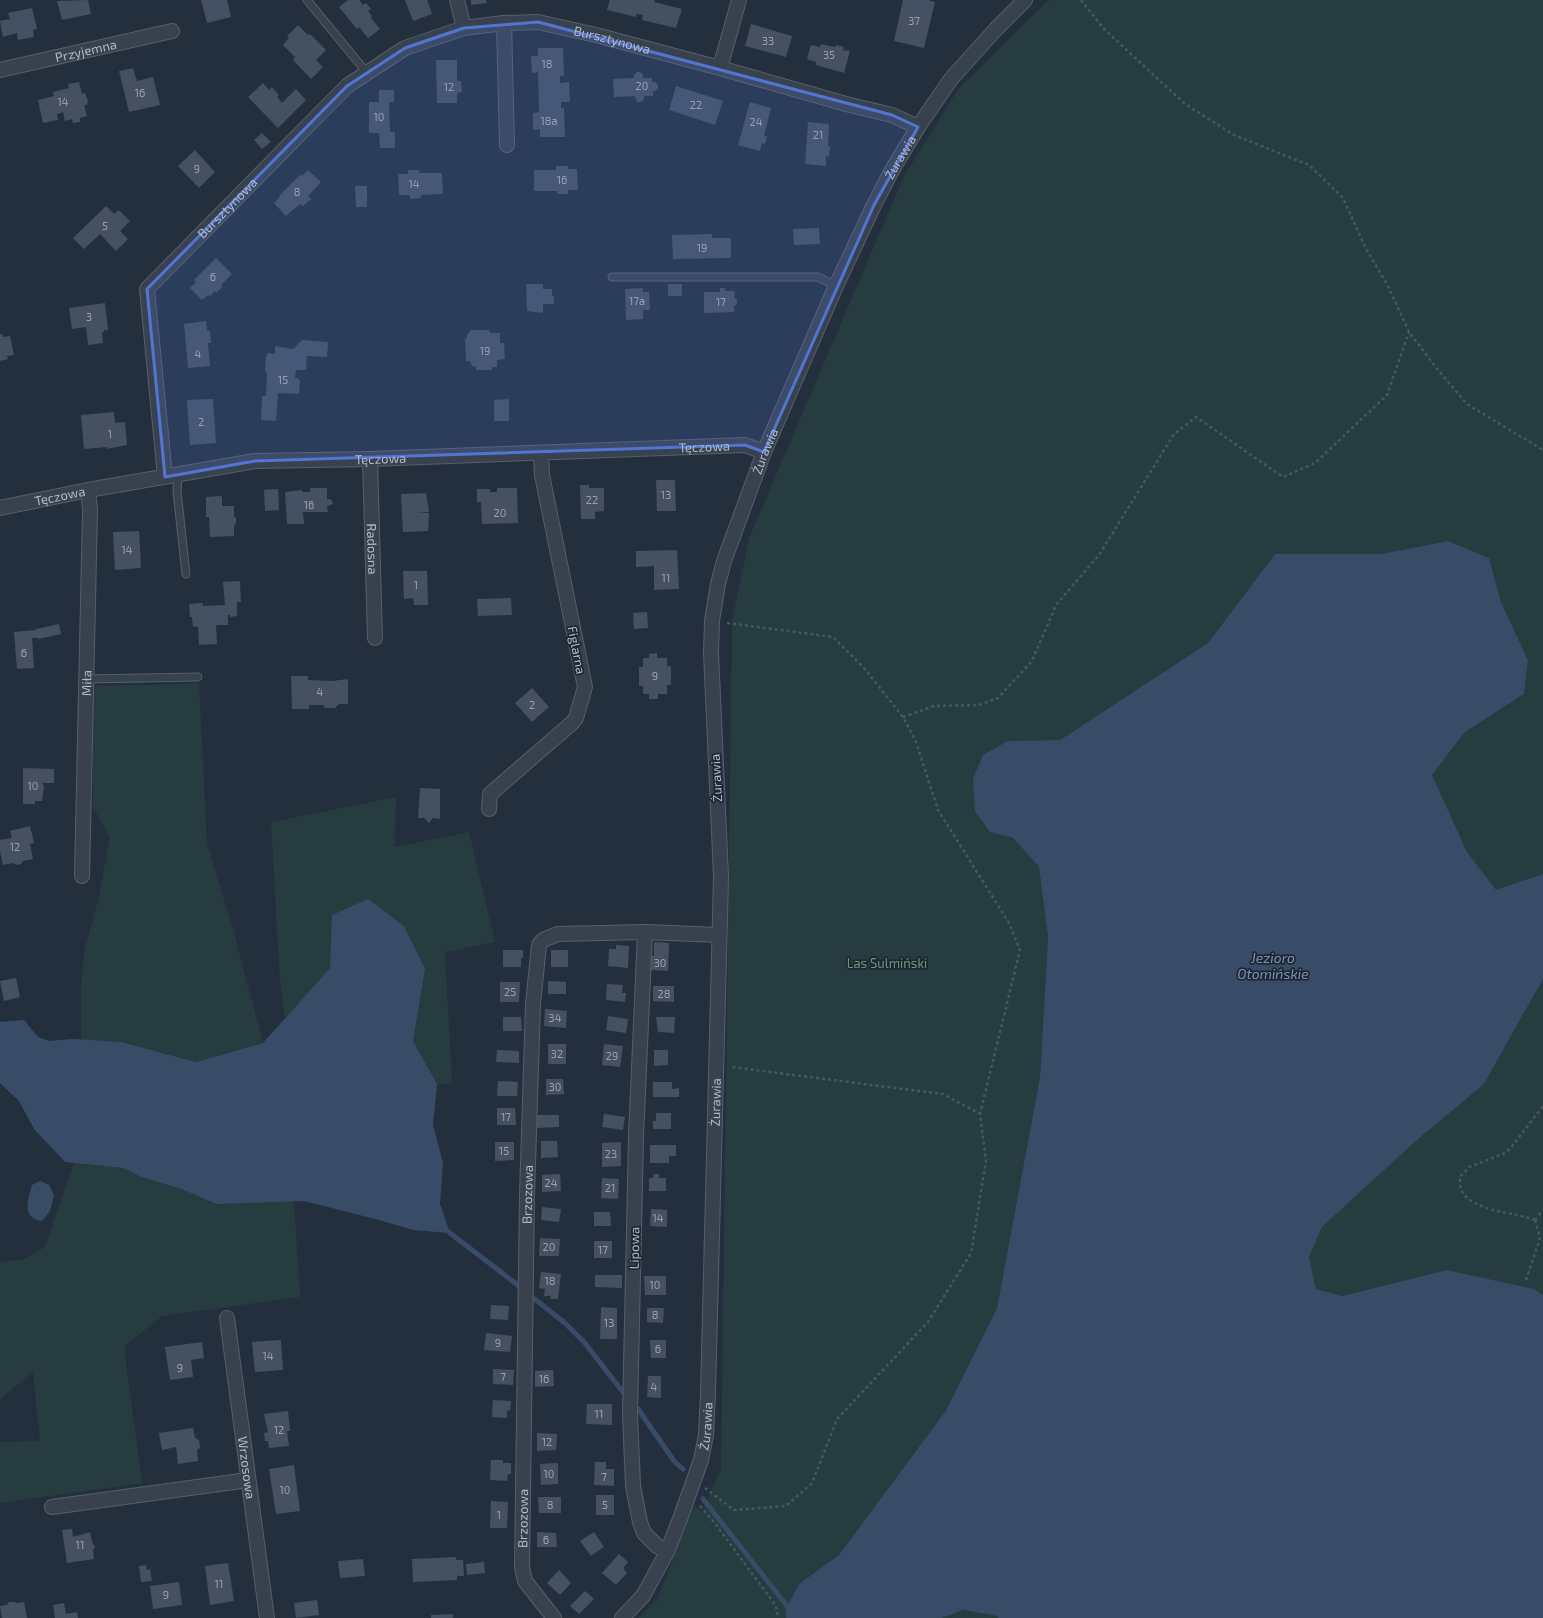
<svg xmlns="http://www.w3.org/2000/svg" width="1543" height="1618" font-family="'Exo 2',sans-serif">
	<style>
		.green { fill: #263c3f }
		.water { fill: #394c67 }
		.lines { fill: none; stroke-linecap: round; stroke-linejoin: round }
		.stream { stroke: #394c67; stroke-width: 5 }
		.building { fill: #455162 }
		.lane-casing { stroke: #565f6c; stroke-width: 9 }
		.street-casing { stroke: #565f6c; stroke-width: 16 }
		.path { stroke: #44595c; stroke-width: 2.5; stroke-dasharray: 3 3; stroke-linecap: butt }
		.lane { stroke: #38414e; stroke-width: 7 }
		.street { stroke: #38414e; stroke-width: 14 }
		.marked { fill: #5274d3; fill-opacity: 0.2; stroke: #5274d3; stroke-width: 3; stroke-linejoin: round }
		.labels { text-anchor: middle; stroke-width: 3.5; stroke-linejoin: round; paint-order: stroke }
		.number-label { font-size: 11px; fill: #98a1af }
		.street-label { font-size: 13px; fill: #b4bcc9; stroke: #1d2633 }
		.park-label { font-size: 13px; fill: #6b9a76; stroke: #1d2633 }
		.water-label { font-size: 14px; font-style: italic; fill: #7c92b1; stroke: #1d2633 }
	</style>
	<rect width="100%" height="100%" fill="#242f3e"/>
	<!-- green -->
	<path class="green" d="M1049,0H1543V874L1496,891L1467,852L1432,775L1465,732L1524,694L1528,660L1501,602L1489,558L1448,541L1381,554H1275L1208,643L1060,740L1008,741L990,832L1013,838L1039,867L1048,937L1040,1077L997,1308L947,1409L839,1555L799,1584L785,1610L786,1618H638L657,1600L694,1505L702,1512L721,1469L732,621L749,538L904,176L959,88Z
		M199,684L207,843L233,929L263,1043L196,1062L160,1052L81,1041V986L85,948L98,901L110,838L93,807V686Z
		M396,797L394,847L469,832L495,942L445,952L452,1084H437L413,1041L425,969L404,926L333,915L330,968L285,1018L280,981L271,822Z
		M1543,979V1295L1534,1289L1447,1270L1342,1296L1316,1289L1309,1257L1322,1227L1417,1140L1484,1084Z
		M74,1163L123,1168L141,1177L179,1188L218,1204L294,1201L300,1297L162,1316L124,1347L142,1483L0,1503V1442L40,1441L33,1372L4,1396L0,1401V1262L24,1259L45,1247Z
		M963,1610L997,1616L998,1618H942Z"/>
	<!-- water -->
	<path class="water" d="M1448,541L1489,558L1501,602L1528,660L1524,694L1465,732L1432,775L1467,852L1496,890L1543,874V979L1484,1084L1417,1140L1322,1227L1309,1257L1316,1289L1342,1296L1447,1270L1534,1289L1543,1295V1618H998L997,1616L963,1610L942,1618H786L785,1610L799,1584L839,1555L947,1409L997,1308L1040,1077L1048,937L1039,867L1013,838L990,832L975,811L973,779L983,755L1008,741L1060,740L1208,643L1275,554H1381Z
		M368,899L404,926L425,969L413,1041L437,1084L433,1125L443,1163L440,1204L450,1233L413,1230L379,1220L304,1201L217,1204L179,1188L141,1177L123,1168L65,1162L34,1129L19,1101L0,1083V1022L24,1020L38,1037L49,1041L73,1039L121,1042L196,1062L263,1043L330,968L332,915Z
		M40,1181L49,1185L54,1195L50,1211L42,1221C21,1218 28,1199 32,1185Z"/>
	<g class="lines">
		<!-- stream -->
		<path class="stream" d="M450,1233L519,1286
			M532,1297L565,1323L584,1342L623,1392
			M638,1409L674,1461L683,1469
			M703,1499L787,1606"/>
	</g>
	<!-- building -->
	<path class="building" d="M88,0L91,14L62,20L57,1Z
		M201,0H227L231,17L207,23Z
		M348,0H359L363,5L366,3L371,9L368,11L372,16L371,18L380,29L368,38L359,27L357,29L339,7Z
		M405,0H427L432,14L413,21Z
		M471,0H486L487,3L471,5Z
		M610,0H655L654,2L682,9L676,28L642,20L643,15L637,14L636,17L607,10Z
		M903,0H928L935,2L924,48L894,41Z
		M32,8L37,29L33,30L34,37L18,40L17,33L3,37L0,21L10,19L8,13Z
		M751,24L792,36L786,57L745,46Z
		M298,25L308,35L310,34L326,50L316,60L323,67L311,79L293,60L295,57L283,45L289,38L287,36Z
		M821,44L835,47L836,45L844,47L843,50L850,51L844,73L816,65V62L807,59L811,45L820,47Z
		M538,48H563L564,76H560V83L569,82L570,102H561V108H564L565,137H540V129L533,130V113L539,112L538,72L532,73L531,56H538Z
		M436,60H457V81H461L462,92L457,93V103H437Z
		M133,68L137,81L153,77L160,105L129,112L119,71Z
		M637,72H640L643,75V78H652V82H655L658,85V88L655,91H653V96H644V99L641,102H637L635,96L614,97L613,79L634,78V75Z
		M79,82L82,94L85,93L88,101L87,105H84L87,116L80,118V122L73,123L72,119L65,121L63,112L57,114L58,120L43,123L38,100L54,96L53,92L69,88L68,84Z
		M263,83L269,90L272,87L279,95L277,97L282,103L296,89L306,100L278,128L248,97Z
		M676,86L723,101L715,125L669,110Z
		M379,90H394V102H389L390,132H395V148H380L379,133H369V102H379Z
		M750,102L771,108L764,136H767L765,144L762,143L760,151L738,145Z
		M808,122L829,124L828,146H830L829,157L826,156V166L805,164Z
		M262,133L271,142L262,149L254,140Z
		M195,150L215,172L199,188L178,166Z
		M556,166H568V169H577L578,190H568V194H557V191H534V170H556Z
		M308,170L321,182L308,196L311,199L303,206L300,204L286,216L274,203L280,197L279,196L301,174L302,176Z
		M408,170H419V173H442L443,194L421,195V198L410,199V195H399L398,174H408Z
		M355,186H367V207H356Z
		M106,206L114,214L119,210L130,221L120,231L128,239L116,251L100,234L84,249L73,238Z
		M819,228L820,244L794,245L793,229Z
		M712,234V238H731V258L673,259L672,235Z
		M216,258L232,274L221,285L222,287L216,293L215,291L210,296L208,295L202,300L190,288L196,282L194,280Z
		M526,284H543V289H552V296H554V304H543V313L527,311Z
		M668,284H682V296H668Z
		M643,288V292H649L650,310H643V319L626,320L625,289Z
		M720,288H725V291H734L735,293L734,298L737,299V304L734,306V312L704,313V292H720Z
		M105,303L108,330H105L102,333L103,343L88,345L86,327L72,329L69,308Z
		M206,321L207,331H210L211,343H208L210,366L188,368L184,324Z
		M471,330H489L490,333H500V343H504L505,359L497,360V367H492V370H476V367L472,366L470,361H466L465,339L467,338V335Z
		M0,334H2L3,337L10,336L14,355L7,356L8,359L0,361Z
		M302,340L328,342L327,357L307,356L306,370H296L295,378H298L300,381L299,394L278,393L276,421L261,420L262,396H266L267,374L265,370L266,357L268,353L275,354V346L293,349Z
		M213,399L216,443L190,445L187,400Z
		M509,399V421H494V400Z
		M114,412L115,423L125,422L127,445L107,449V447L84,449L81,415Z
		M656,480H675L676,511H657Z
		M580,485H589V488H604V511L595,512V519H581Z
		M310,488H327V499H330L332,501L333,504L327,506L328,512H303L304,524H287L285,492L302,490V492H310Z
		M497,488H517L518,523L482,524L481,502H477V489H490V492H497Z
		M278,489L279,510L265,511L264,490Z
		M426,493L429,512L415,513H429L428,531L403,532L401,494Z
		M222,496V506H234V517L236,518V523L234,526V536L210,537L209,517H206V497Z
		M139,531L141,568L115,570L113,532Z
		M677,550L679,589L654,590V566L636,567V551Z
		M403,571H427L428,605H414L413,598L404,599Z
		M240,581L241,602H237V616L230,617V615H228V625H216L217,644L199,645L198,626L193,627L192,617H190L189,604L203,603V606L225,605L223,582Z
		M511,598L512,615L478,616L477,599Z
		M647,612L648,628L634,629L633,613Z
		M59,624L61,634L38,639V638H32L34,668L17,669L14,632L36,630V629Z
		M657,653V658H667V666H671V685H667V694H658V699H649V694H643V686H639V667H643V658H649V654Z
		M291,676H308V680L332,681L348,679V704H339L335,708H325L323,705H309V709H292Z
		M532,688L549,707L532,722L515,703Z
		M23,768L54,769V783H42L44,786L42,801H35V804H23Z
		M420,788L440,789V819L433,818L429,823L424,818H418Z
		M30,826L34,843L30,844L33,859L23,861L21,864L16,865L13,863L3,865L0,851V840L12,838L10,831Z
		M654,942L669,943L668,971L651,970V956H654Z
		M616,945L629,946L628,968L608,966L609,949H616Z
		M503,950H523V958H521V967H503Z
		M551,950H568V967H551Z
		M16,978L20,997L4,1001L0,981Z
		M548,981L566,982V994H548Z
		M500,982H520L519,1002H500Z
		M607,984L623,985L622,993H626L625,1002L606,1000Z
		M653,986H674V1002L653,1001Z
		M545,1009L567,1011L566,1028L544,1026Z
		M608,1016L628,1019L626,1033L606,1030Z
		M503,1017H521L522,1031H503Z
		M656,1017H675L674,1033L658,1032Z
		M548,1044H566V1064H548Z
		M604,1044L623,1046L620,1067L602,1065Z
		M497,1050L519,1051V1063L496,1062Z
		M654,1050H668V1065L654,1066Z
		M546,1079H563L564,1094L546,1095Z
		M498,1081L518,1082L517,1096H497Z
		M653,1082H672V1089L679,1088V1097H653Z
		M497,1108H515L516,1125H497Z
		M656,1113H671V1129H653V1121H656Z
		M604,1114L625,1117L623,1130L602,1127Z
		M537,1115H559V1127L537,1128Z
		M541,1141H557L558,1157L541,1158Z
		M495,1142H514V1160L495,1161Z
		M621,1142V1166L602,1167V1143Z
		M650,1145H676V1156H669V1163H650Z
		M560,1174L561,1191L542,1192V1175Z
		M654,1174H659V1178H666V1191H649V1178H653Z
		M602,1178L619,1179L618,1199L601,1198Z
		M542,1207L561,1209L559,1222L541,1220Z
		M651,1209L667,1210V1227L650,1226Z
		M594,1212H610L611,1226H594Z
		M540,1238L560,1239L559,1256H539Z
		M594,1241H612V1258H594Z
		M541,1272L561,1274L558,1299H550L551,1296H544L545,1289L539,1288Z
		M595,1275H622V1288L595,1287Z
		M644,1276H666V1295H645Z
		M491,1305L509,1306L508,1320L490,1319Z
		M601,1307L617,1308V1339H600Z
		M647,1308H664L663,1323L647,1322Z
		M486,1333L512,1336L510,1352L484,1350Z
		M281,1340L283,1370L255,1372L252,1342Z
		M650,1340H666V1358H651Z
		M202,1342L204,1358L191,1360L193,1377L170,1380L165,1347Z
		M493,1369L514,1370L513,1385L493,1384Z
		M553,1370L554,1386L535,1387V1371Z
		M648,1376H661V1398L647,1397Z
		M493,1400L511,1401L510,1411L507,1410V1418L492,1417Z
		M587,1404H612V1425L586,1424Z
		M288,1411L290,1431H287L289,1446L269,1448L268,1441H265L264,1433L268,1432L264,1414Z
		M193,1428L195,1438L199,1440L200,1448L197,1450L198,1461L178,1464L176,1447L162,1450L159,1433Z
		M537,1433L557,1434L556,1450L537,1451Z
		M491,1460H503V1463H511V1474H508L507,1481L490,1480Z
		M595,1462H606V1469H614V1486L594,1485Z
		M558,1463V1484L541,1485L540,1464Z
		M294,1465L300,1511L276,1514L269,1469Z
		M596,1495H614V1515H596Z
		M538,1497H561V1513H539Z
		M491,1501L508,1502L507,1528H490Z
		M72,1529L73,1537L90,1532L92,1542L95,1547L93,1550L94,1559L67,1563L62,1530Z
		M537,1532L556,1533L557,1547H537Z
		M594,1532L604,1547L591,1556L580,1541Z
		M619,1554L628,1562L623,1568L627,1573L616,1585L602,1573Z
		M456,1557V1560H463L464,1576H457V1580L413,1582L412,1559Z
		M363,1559L365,1576L340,1578L338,1561Z
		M484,1562L485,1573L467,1575L466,1564Z
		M228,1563L234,1601L210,1605L205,1566Z
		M146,1565L147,1570L150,1569L152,1581L141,1582L139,1566Z
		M559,1570L571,1583L560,1595L547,1583Z
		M179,1582L182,1605L153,1609L150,1586Z
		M585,1591L594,1599L579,1614L570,1606Z
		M317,1600L319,1615L296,1618L294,1603Z
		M9,1602H14L17,1603L24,1602L27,1618H2L0,1606L7,1605Z
		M64,1603L66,1614L77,1612L78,1618H55L53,1605Z
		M453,1614V1618H431V1615Z"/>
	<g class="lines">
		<defs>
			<path id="lane" d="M307,0L367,73
				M612,277H818L836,286
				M178,475L177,491L186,574
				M86,679L198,677"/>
			<g id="street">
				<path d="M457,0L464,28"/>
				<path d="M504,23L507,145"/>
				<path d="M720,68L739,0"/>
				<path id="s1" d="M0,70L172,31"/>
				<path id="s2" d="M370,459L375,638"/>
				<path id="s3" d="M165,477L147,289L347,86L405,48L464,28L504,23L538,22L596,35L720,68L846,104L892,115L918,127"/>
				<path id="s4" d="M0,508L88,490L255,461L370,459L745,445L764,452"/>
				<path d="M489,809L490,794L572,723L576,718L585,687L542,475L541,453"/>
				<path id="s5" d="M82,876L90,510L88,490"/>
				<path d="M645,932L636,1137L630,1414L633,1486L640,1522L644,1533L657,1546L667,1552"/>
				<path id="s6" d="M227,1318L267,1618"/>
				<path d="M52,1507L248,1480"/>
				<path id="s7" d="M554,1618L525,1581L522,1567L527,1196L533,1004L539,945L543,940L558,934L645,932L719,935"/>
				<path id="s8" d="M622,1618L643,1596L667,1552L680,1519L701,1460L706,1435L708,1393L721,877L711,652L712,621L718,584L724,561L764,452L836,286L874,205L892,170L918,127L951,79L996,29L1025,0"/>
			</g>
		</defs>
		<!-- lane casing -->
		<use href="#lane" class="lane-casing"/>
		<!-- street casing -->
		<use href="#street" class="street-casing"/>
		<!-- path -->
		<path class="path" d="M1081,0L1104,29L1185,104L1234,135L1309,165L1343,198L1366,249L1388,286L1409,332L1438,370L1467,404L1543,450
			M727,623L833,637L864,668L903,717L916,742L938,810L1009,923L1020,950L980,1114
			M903,717L934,706L979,705L998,698L1032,661L1056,605L1099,555L1174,434L1196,417L1283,477L1315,463L1387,395L1409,332
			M1535,1220C1515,1212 1472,1212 1461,1190C1460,1187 1460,1181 1460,1177L1469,1167L1503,1154L1510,1149L1543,1106
			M1535,1220L1543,1210
			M1526,1280L1540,1238L1535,1220
			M705,1488L734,1510L786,1506L812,1483L837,1419L928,1322L971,1253L986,1161L980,1114L943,1094L731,1067
			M700,1506L714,1522L776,1606L778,1618"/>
		<!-- lane -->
		<use href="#lane" class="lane"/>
		<!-- street -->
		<use href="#street" class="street"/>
	</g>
	<!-- marked area -->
	<path class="marked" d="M538,22L892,115L918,127L874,205L764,452L745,445L255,461L165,477L147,289L347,86L405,48L464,28Z"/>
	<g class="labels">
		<!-- number labels -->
		<g class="number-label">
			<text x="914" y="25">37</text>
			<text x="768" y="45">33</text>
			<text x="829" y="59">35</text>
			<text x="547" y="68">18</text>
			<text x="642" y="90">20</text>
			<text x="449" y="91">12</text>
			<text x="140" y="97">16</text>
			<text x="63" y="106">14</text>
			<text x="696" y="109">22</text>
			<text x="379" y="121">10</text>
			<text x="549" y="125">18a</text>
			<text x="756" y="126">24</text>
			<text x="818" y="139">21</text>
			<text x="197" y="173">9</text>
			<text x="562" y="184">16</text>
			<text x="414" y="188">14</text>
			<text x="297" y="196">8</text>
			<text x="105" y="230">5</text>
			<text x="702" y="252">19</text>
			<text x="213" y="281">6</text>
			<text x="637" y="305">17a</text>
			<text x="721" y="306">17</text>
			<text x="89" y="321">3</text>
			<text x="485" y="355">19</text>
			<text x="198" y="358">4</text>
			<text x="283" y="384">15</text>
			<text x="201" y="426">2</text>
			<text x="110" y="438">1</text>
			<text x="666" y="499">13</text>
			<text x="592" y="504">22</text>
			<text x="309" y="509">16</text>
			<text x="500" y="517">20</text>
			<text x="127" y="554">14</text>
			<text x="666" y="582">11</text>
			<text x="416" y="589">1</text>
			<text x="24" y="657">6</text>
			<text x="655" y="680">9</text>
			<text x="320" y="696">4</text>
			<text x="532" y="709">2</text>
			<text x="33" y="790">10</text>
			<text x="15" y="851">12</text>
			<text x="660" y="967">30</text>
			<text x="510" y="996">25</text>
			<text x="664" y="998">28</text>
			<text x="555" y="1022">34</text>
			<text x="557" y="1058">32</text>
			<text x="612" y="1060">29</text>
			<text x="555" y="1091">30</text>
			<text x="506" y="1121">17</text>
			<text x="504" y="1155">15</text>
			<text x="611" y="1158">23</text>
			<text x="551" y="1187">24</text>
			<text x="610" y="1192">21</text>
			<text x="658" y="1222">14</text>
			<text x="549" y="1251">20</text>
			<text x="603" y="1254">17</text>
			<text x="550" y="1285">18</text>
			<text x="655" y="1289">10</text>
			<text x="655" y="1319">8</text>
			<text x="609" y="1327">13</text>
			<text x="498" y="1347">9</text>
			<text x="658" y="1353">6</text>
			<text x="268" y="1360">14</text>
			<text x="180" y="1372">9</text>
			<text x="503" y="1381">7</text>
			<text x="544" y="1383">16</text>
			<text x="654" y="1391">4</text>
			<text x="599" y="1418">11</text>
			<text x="279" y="1434">12</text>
			<text x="547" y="1446">12</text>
			<text x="549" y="1478">10</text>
			<text x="604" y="1481">7</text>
			<text x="285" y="1494">10</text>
			<text x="550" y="1509">8</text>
			<text x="605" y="1509">5</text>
			<text x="499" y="1519">1</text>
			<text x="546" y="1544">6</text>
			<text x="80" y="1549">11</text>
			<text x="219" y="1588">11</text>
			<text x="166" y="1599">9</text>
		</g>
		<!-- street labels -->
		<g class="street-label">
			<text dy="5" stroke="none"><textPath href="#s3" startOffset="756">Bursztynowa</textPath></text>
			<text dy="5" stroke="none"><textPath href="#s1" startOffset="88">Przyjemna</textPath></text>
			<text dy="5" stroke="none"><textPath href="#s8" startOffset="1521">Żurawia</textPath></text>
			<text dy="5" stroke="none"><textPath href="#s3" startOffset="303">Bursztynowa</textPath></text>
			<text dy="5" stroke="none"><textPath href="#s4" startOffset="709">Tęczowa</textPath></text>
			<text dy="5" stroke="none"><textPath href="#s8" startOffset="1197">Żurawia</textPath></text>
			<text dy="5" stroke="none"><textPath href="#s4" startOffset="385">Tęczowa</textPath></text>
			<text dy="5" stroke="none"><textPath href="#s4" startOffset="61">Tęczowa</textPath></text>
			<text dy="5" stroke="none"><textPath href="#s2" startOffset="90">Radosna</textPath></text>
			<text transform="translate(577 650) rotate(79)" y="5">Figlarna</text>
			<text dy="5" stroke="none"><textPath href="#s5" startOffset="193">Miła</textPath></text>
			<text transform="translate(716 778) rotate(-93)" y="5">Żurawia</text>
			<text dy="5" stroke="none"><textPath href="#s8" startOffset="537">Żurawia</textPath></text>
			<text dy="5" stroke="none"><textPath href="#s7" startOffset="434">Brzozowa</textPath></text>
			<text transform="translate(634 1248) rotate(-89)" y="5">Lipowa</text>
			<text dy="5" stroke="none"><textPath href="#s8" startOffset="213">Żurawia</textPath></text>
			<text dy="5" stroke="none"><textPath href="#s6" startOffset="151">Wrzosowa</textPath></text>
			<text dy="5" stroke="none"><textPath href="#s7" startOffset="110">Brzozowa</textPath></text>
		</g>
		<!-- park labels -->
		<g class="park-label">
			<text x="887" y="968">Las Sulmiński</text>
		</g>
		<!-- water labels -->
		<g class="water-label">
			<text x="1273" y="963">Jezioro<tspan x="1273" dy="16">Otomińskie</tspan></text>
		</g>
	</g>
</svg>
